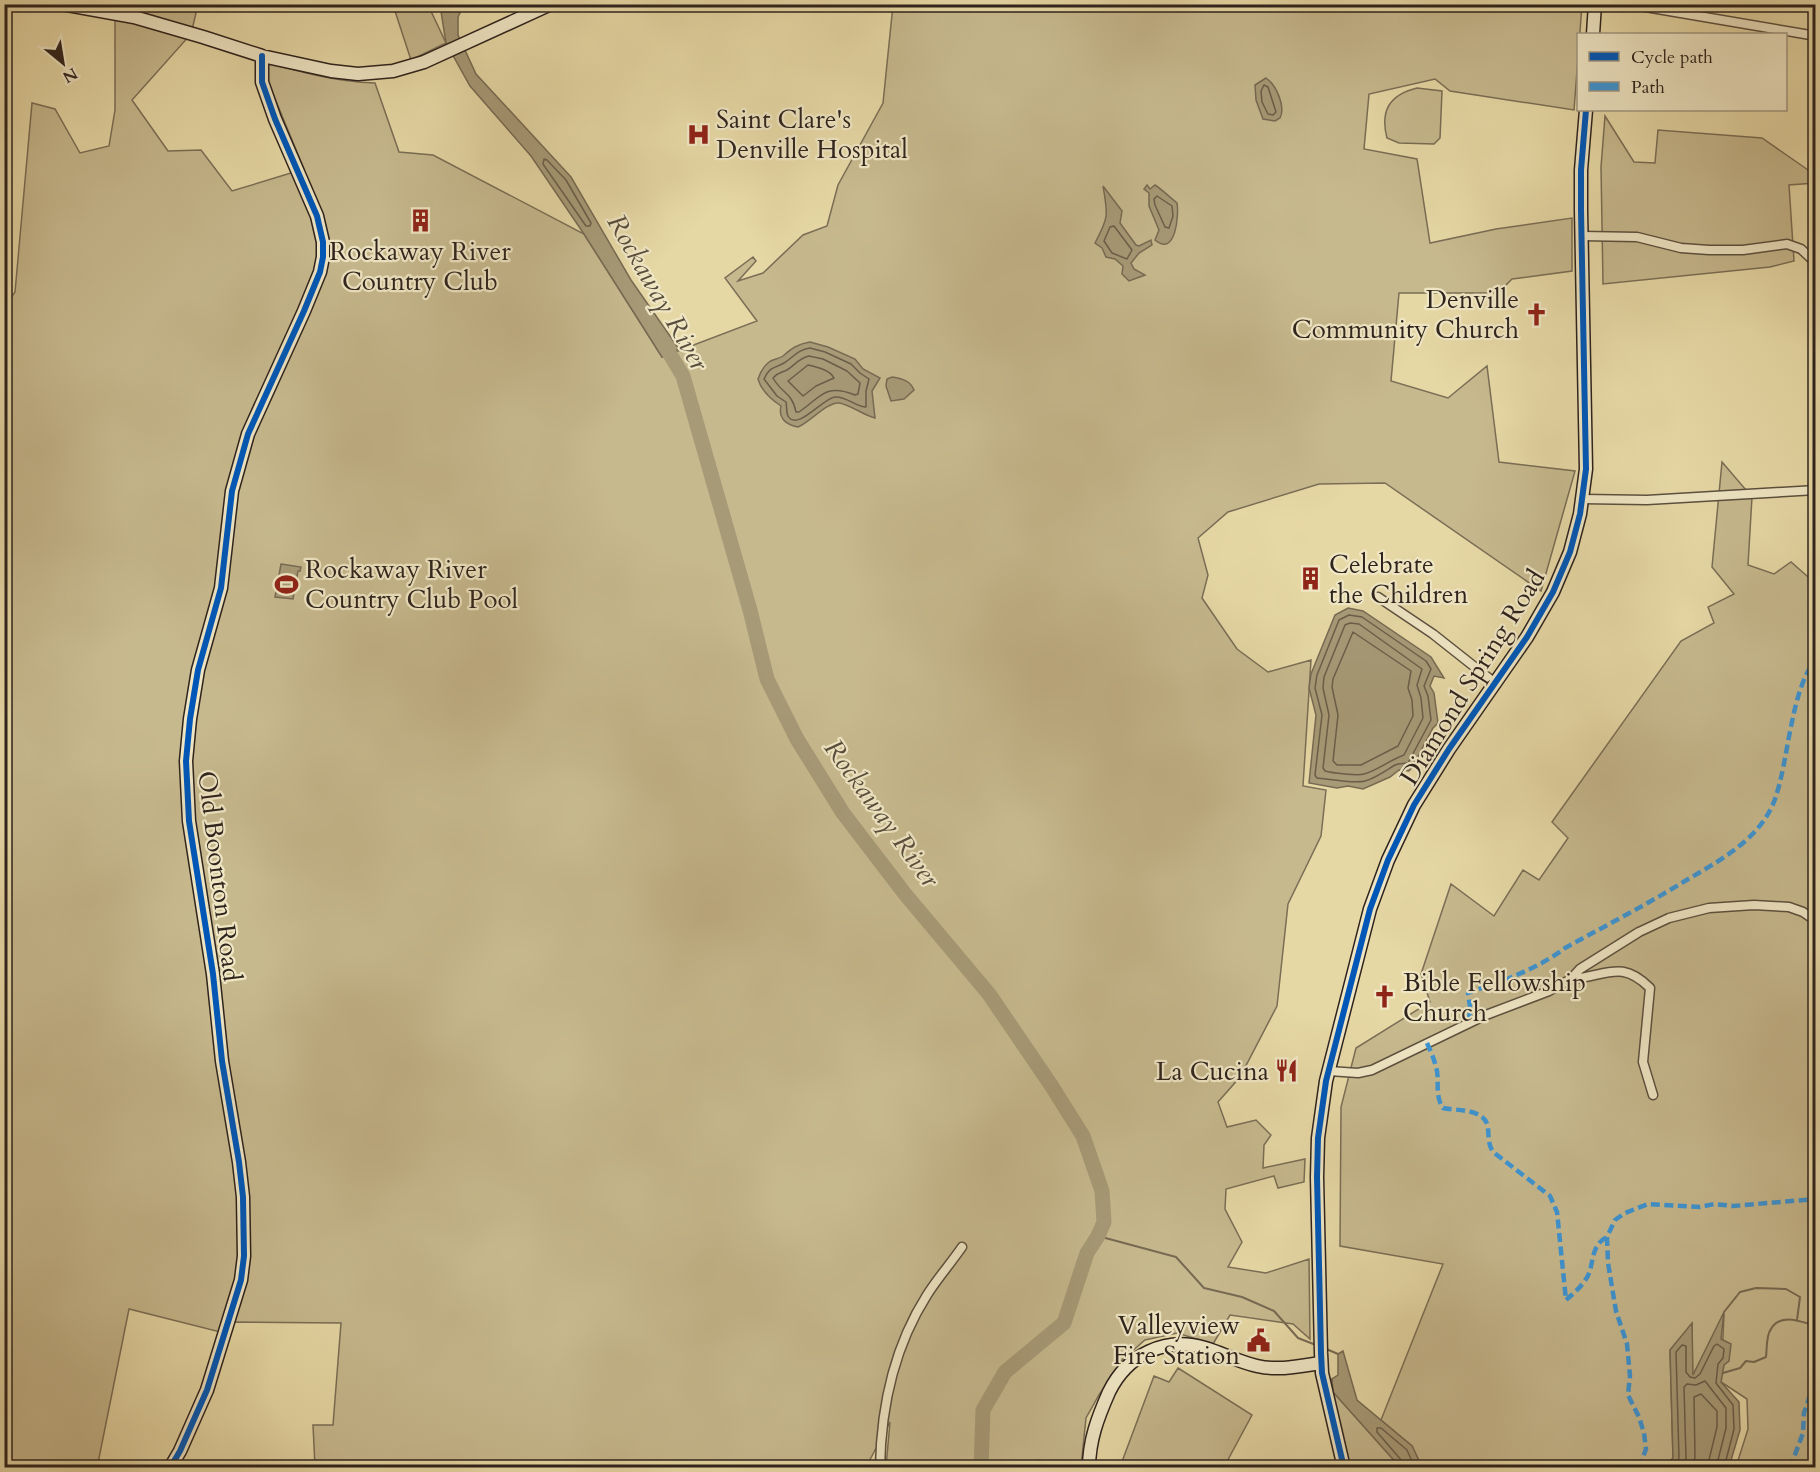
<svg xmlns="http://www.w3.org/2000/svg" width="1820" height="1472" font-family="Cardo,serif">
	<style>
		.green { fill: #c7b98e; stroke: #7a6e56; stroke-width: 1.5 }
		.water { fill: #a79a77; stroke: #776a53; stroke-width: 1.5 }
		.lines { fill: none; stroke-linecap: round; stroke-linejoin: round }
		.shore { stroke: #6a5e4a; stroke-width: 1.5 }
		.stream { stroke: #776a53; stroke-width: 2 }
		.river { stroke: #a79a77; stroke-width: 15 }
		.street-casing { stroke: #5c503f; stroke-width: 11 }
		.secondary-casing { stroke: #2e231d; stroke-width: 15 }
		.street { stroke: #efe6c4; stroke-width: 8 }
		.secondary { stroke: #efe6c4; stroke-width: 12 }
		.quiet { stroke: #3c95d5; stroke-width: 4.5; stroke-dasharray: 9 4.5; stroke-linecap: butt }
		.cycleway-casing { stroke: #efe6c4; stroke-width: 10 }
		.cycleway { stroke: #0057b8; stroke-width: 6 }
		.labels { text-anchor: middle; stroke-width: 4.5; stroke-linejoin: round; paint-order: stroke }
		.poi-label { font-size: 26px; fill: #2e231d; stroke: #efe6c4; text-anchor: start }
		.street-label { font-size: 26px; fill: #2e231d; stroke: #efe6c4 }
		.water-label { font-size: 27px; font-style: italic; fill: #584d3c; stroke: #efe6c4 }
	</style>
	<rect width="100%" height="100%" fill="#e6d8a5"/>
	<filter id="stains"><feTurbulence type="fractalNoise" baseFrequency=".00333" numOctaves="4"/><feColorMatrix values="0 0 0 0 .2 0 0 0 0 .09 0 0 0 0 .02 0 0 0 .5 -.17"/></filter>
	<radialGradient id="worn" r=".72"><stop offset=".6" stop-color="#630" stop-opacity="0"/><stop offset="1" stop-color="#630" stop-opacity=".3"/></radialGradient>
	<!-- green -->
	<path class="green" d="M47,5H185L196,13L191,34L132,100L168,151L201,150L232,191L304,169L259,60C297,71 335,82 375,83L399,152L433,155L584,234L662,357L757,321L725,278L753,257L756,261L738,281L763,273L803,235L827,226L838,185L883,103L893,5H1582L1574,110L1450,91L1435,79L1369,94L1364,149L1417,159L1430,243L1496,229L1572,218V271L1512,279L1498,293H1399L1391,381L1448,398L1487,366L1499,462L1575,471L1541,591L1385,483L1319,484L1228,512L1198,538L1208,575L1202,598L1237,649L1268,672L1311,660L1303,786L1326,790L1321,836L1288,904L1277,1006L1240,1077L1218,1102L1227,1127L1256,1120L1271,1135L1264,1145L1263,1168L1305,1159L1304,1182L1278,1188L1274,1176L1226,1189L1225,1209L1242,1242L1228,1267L1266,1273L1309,1259L1310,1339L1293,1324L1230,1315L1213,1344L1177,1333L1145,1340L1122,1360L1099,1395L1086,1418L1081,1467H1071V1464L1036,1460L1032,1467H886L890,1422L866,1467H315L313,1425H333L341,1323L230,1322L224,1333L129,1309L98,1463H77V1467H5L4,308L15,292L32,103L55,109L80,153L109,146L115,110V19Z
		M393,5H428L446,43L411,60Z
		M1417,88L1442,91L1440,138L1434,144L1399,143L1387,138C1380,111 1389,95 1417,88Z
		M1605,116L1634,162L1655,163L1658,130L1762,138L1811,172L1815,164V183L1789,185L1794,261L1770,267L1603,284L1601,167Z
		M1722,462L1752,497L1748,565L1774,574L1791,562L1815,583V1467H1736L1748,1429L1747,1399L1721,1382L1724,1314L1692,1377V1324L1670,1350L1673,1458L1666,1467H1422L1412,1446L1381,1420L1443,1264L1340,1246L1341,1107L1356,1048L1430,1002L1421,974L1451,884L1494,916L1523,870L1539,880L1568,838L1552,822L1681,641L1714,623L1708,607L1734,594L1712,567Z
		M1178,1368L1252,1415L1224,1467H1120L1154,1376L1169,1382Z
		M1332,1379L1333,1392L1400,1467H1338L1325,1384Z"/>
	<!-- water -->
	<path class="water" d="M440,5H464L458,17V35L476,74L571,177L631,280L679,349L662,357L584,234L531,156L470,86L446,43Z
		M1266,78C1276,85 1286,106 1280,118L1275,121L1263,119L1256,100L1255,85Z
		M1147,185L1150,189L1155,185C1160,188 1172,199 1177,203C1179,214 1176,258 1155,240L1159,230L1149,206V193L1144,189Z
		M1103,186L1122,211L1120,223L1136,245L1139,246L1151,240L1152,245L1139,253L1131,263L1134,269L1145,275L1129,281L1122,274L1123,266L1115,259L1106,257L1102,248L1095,243C1109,217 1108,215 1103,186Z
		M810,342L828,347L855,359L863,369L880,378L872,391L875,418C863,415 851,405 839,403C827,402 810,422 798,427C787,425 778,419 781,406C772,400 761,390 758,379C760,373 764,366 769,362C773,359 779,359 783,356C792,348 798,344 810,342Z
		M892,377C902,379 910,380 914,390L904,399L891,401L886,386L887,379Z
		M281,564L301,567L300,571H298L293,599L275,597Z
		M1348,608L1363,611L1431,657L1444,678L1434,676L1430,686L1434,693L1438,723L1433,728L1413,766L1409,771L1399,770L1390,777L1363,789L1348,786L1337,788L1309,783L1316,715L1309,688L1311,674L1335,615Z
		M1724,1312L1721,1339L1731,1344L1729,1361L1724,1365L1721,1382L1739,1402L1740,1430L1729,1467H1666L1673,1458L1670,1350L1692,1323L1693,1375Z
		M1343,1351L1357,1400L1412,1446L1422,1467H1400L1333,1392L1332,1379L1338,1375V1354Z"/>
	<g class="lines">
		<!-- shore -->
		<path class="shore" d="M1264,85L1268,87L1276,112L1273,115L1268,114L1262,102L1261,91Z
			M544,159L547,160L566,180L591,223L590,226H586L543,164Z
			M1157,196L1172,206L1173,216L1169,228L1165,227L1155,205L1154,199Z
			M1114,226L1132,250L1127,259L1112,253L1104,241L1110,227Z
			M810,348L825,352L851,364L860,373L869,379L866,391V407C856,407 846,396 835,397C823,398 797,432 788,416C786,412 787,407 786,402L777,396L764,379C770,366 774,369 784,363C794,357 797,350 810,348Z
			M809,356L823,359L847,371L860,383L858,394L855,395C825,383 821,397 799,412H796C792,392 782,394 773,378C778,372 781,373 787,370C795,365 799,358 809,356Z
			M808,365C817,367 830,370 834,378L816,386L803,396L788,381Z
			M1349,615L1362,617L1426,661L1431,669L1424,686L1428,696L1431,720L1408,763C1403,764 1399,763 1395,765C1385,771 1376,778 1365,781C1356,784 1328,779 1317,778L1315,775L1322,715L1315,688L1317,675L1339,620Z
			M1350,623L1359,624L1422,669L1417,685L1421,698L1423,718L1404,755C1390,760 1378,770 1364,774C1358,776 1332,773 1325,771L1323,768L1329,715L1323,688L1324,677L1345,625Z
			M1353,632L1411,671L1408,688L1412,700L1413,716L1398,746L1361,765H1337L1333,761L1338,715L1332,687L1333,679Z
			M1404,1468L1402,1461L1377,1432V1428H1381L1407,1450L1415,1468
			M1674,1468L1679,1458L1676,1352L1682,1345L1686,1346V1372L1690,1377L1695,1378L1700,1374L1714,1346L1717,1344L1724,1349L1723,1358L1718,1364L1716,1383L1733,1405L1734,1429L1724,1468
			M1683,1468L1686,1458L1684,1387L1687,1384L1696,1385L1705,1381L1726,1408V1428L1716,1468
			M1693,1468L1695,1457L1694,1397L1701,1394L1717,1411V1427L1707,1468"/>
		<!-- stream -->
		<path class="stream" d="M1098,1236L1176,1257L1204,1288L1242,1297L1274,1311L1298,1338L1316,1345
			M1724,1312L1740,1292L1756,1288L1786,1289L1800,1297L1797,1320
			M1324,1348L1338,1354
			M1723,1373L1740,1368L1746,1361L1754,1362L1766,1357C1767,1349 1766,1335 1771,1329C1781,1312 1802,1322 1816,1326"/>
		<!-- river -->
		<path class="river" d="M659,336L683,376L750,610L767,679L797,739L843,813L905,894L989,994L1051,1085L1083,1136L1102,1191L1104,1222L1098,1236L1087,1253L1064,1323L1005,1372L983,1410L981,1468"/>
		<defs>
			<path id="street" d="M1628,4L1816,36
				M1582,236L1637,237L1681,248L1709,250H1743L1787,244L1801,249L1816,263
				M1582,499L1647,500L1816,490
				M1378,597L1433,634L1495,683
				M1571,979C1607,976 1621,959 1650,988L1643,1062L1653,1095
				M1329,1071L1358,1073L1372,1070L1486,1015L1549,991L1571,979L1580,969L1639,932L1669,918L1709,908L1754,905L1789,907L1803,912L1816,921
				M880,1468C881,1407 894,1347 927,1295C937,1279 951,1263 962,1247"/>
			<path id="secondary" d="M62,4L134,17L203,37L262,56L331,71L358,74L393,71L424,62L551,4
				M1593,34L1595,4
				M170,1468L180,1451L207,1390L241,1280L244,1256L243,1197L239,1162L222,1061L213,974L189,821L186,761L190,719L198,670L221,588L232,491L248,434L304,311L320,272L323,257V242L317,216L275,119L262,82V56
				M1089,1468C1089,1440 1098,1417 1109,1392C1127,1355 1165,1336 1205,1348C1222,1353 1239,1362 1257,1366C1278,1371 1300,1366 1321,1363
				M1344,1468L1322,1373L1321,1353L1317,1177L1318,1138L1326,1081L1370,909L1388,860L1414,805L1449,749L1527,637L1553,592L1570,552L1580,514L1586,469L1581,210V170L1586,110"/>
		</defs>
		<!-- street casing -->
		<use href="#street" class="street-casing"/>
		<!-- secondary casing -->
		<use href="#secondary" class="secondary-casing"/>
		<!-- street -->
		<use href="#street" class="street"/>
		<!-- secondary -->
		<use href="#secondary" class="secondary"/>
		<!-- quiet -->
		<path class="quiet" d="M1469,1022L1470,1007L1468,993C1502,981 1536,970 1565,948C1605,926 1646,905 1685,881C1719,861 1761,839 1775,799C1789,760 1790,691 1816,659
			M1427,1043C1431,1052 1435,1061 1437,1071C1439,1084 1435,1096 1443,1108C1457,1111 1487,1108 1488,1129C1489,1138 1488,1144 1493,1152L1550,1196L1557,1212L1566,1300C1573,1294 1581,1287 1586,1279C1595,1266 1589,1246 1607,1237
			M1639,1468L1646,1449L1644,1433L1639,1417L1628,1395L1630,1376L1627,1344L1616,1311L1608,1263L1607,1237L1615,1220L1625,1213L1648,1204L1700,1207L1714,1204L1733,1206L1816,1199
			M1790,1468L1803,1433L1804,1413L1811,1392V1380L1816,1364"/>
		<defs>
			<path id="cycleway" d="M170,1468L180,1451L207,1390L241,1280L244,1256L243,1197L239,1162L222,1061L213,974L189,821L186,761L190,719L198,670L221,588L232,491L248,434L304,311L320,272L323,257V242L317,216L275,119L262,82V56
				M1344,1468L1322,1373L1321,1353L1317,1177L1318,1138L1326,1081L1370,909L1388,860L1414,805L1449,749L1527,637L1553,592L1570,552L1580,514L1586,469L1581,210V170L1586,110"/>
		</defs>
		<!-- cycleway casing -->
		<use href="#cycleway" class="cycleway-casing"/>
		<!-- cycleway -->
		<use href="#cycleway" class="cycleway"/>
	</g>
	<!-- icons -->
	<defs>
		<symbol id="hospital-bare" viewBox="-9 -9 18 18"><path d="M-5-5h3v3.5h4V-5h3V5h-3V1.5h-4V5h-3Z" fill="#8f2418" stroke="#efe6c4" stroke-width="2.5" paint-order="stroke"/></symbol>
		<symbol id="building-bare" viewBox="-9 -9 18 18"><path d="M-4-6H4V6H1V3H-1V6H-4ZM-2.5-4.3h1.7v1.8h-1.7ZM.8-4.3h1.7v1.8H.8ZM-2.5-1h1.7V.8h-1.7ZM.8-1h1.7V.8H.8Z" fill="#8f2418" stroke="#efe6c4" stroke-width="2.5" paint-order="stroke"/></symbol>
		<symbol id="church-bare" viewBox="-9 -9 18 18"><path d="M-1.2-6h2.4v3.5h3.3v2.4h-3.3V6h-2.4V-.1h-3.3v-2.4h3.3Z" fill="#8f2418" stroke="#efe6c4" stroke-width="2.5" paint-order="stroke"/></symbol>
		<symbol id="stadium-bare" viewBox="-9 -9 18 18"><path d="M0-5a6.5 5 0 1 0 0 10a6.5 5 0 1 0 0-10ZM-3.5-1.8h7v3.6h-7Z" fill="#8f2418" stroke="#efe6c4" stroke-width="2.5" paint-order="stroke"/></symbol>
		<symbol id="restaurant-bare" viewBox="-9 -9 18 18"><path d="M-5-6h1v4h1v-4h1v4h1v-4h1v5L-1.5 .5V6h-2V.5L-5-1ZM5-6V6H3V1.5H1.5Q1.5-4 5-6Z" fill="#8f2418" stroke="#efe6c4" stroke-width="2.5" paint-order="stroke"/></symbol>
		<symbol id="civic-bare" viewBox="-9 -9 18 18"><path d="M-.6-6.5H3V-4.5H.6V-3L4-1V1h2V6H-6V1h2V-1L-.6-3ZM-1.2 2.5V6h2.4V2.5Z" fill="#8f2418" stroke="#efe6c4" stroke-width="2.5" paint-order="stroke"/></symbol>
	</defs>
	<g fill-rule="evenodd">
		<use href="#hospital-bare" x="682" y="118" width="33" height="33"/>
		<use href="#building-bare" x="404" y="204" width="33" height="33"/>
		<use href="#church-bare" x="1520" y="298" width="33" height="33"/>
		<use href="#building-bare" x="1294" y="562" width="33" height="33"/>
		<use href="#stadium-bare" x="270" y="568" width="33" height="33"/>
		<use href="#church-bare" x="1368" y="980" width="33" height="33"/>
		<use href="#restaurant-bare" x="1270" y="1054" width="33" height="33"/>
		<use href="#civic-bare" x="1242" y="1324" width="33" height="33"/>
	</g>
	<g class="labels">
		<!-- poi labels -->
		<g class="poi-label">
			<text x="716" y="128">Saint Clare's<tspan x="716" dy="30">Denville Hospital</tspan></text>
			<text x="420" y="260" text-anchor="middle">Rockaway River<tspan x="420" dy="30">Country Club</tspan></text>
			<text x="1519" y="308" text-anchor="end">Denville<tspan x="1519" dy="30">Community Church</tspan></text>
			<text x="1329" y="573">Celebrate<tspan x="1329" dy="30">the Children</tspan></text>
			<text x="305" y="578">Rockaway River<tspan x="305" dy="30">Country Club Pool</tspan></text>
			<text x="1403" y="991">Bible Fellowship<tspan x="1403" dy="30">Church</tspan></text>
			<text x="1269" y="1080" text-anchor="end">La Cucina</text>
			<text x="1240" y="1334" text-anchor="end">Valleyview<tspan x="1240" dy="30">Fire Station</tspan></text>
		</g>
		<!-- street labels -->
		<g class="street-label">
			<text transform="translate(1472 677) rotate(-58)" y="9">Diamond Spring Road</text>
			<text transform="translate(220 876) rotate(83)" y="9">Old Boonton Road</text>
		</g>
		<!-- water labels -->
		<g class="water-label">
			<text transform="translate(658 292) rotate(60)" y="9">Rockaway River</text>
			<text transform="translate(882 813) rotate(54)" y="9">Rockaway River</text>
		</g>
	</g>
	<!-- margin -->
	<rect width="1820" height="1472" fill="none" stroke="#e6d8a5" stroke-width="24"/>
	<rect x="6" y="6" width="1808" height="1460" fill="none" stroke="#2e231d" stroke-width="3"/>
	<rect x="12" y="12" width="1796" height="1448" fill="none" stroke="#2e231d" stroke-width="1.5"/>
	<!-- legend -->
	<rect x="1577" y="33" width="210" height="78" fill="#efe6c4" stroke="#a29881" stroke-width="1.5"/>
	<rect x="1589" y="52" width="30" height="9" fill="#0057b8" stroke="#a29881" stroke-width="1.5"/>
	<text x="1631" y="63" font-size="18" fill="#2e231d">Cycle path</text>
	<rect x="1589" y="82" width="30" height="9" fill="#3c95d5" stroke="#a29881" stroke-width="1.5"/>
	<text x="1631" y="93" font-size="18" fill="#2e231d">Path</text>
	<!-- north arrow -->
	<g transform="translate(63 63) rotate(150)" stroke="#efe6c4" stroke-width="4.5" paint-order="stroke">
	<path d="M0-4.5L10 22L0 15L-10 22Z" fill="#2e231d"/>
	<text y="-9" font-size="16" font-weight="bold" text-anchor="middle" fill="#2e231d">N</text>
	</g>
	<rect width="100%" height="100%" filter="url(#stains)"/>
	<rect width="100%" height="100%" fill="url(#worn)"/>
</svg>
